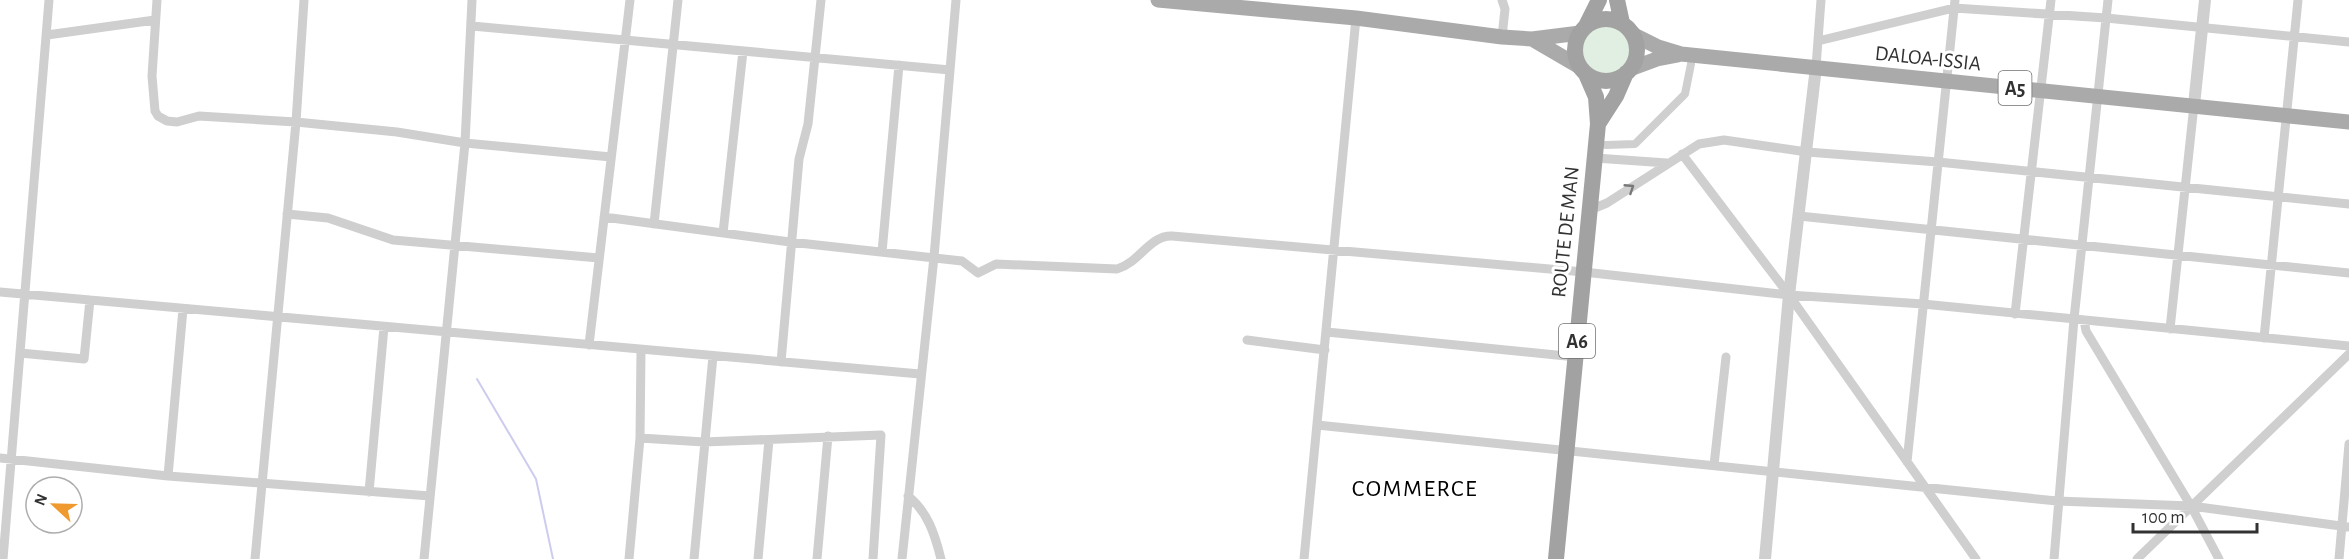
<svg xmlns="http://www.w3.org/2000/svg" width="2349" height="559" font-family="'Alegreya Sans',sans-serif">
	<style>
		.green { fill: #e0efe2 }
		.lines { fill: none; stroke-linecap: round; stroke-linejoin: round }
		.stream { stroke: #cdccef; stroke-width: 2 }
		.pedestrian { stroke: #cfcfcf; stroke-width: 8 }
		.minor { stroke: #cfcfcf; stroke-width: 9 }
		.tertiary { stroke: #cfcfcf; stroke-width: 12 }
		.primary { stroke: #aaa; stroke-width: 15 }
		.trunk { stroke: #a2a2a2; stroke-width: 16 }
		.oneway { stroke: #797979 }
		.labels { text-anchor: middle; stroke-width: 6; stroke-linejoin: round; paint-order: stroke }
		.shield { fill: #fff; stroke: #707070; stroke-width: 1.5 }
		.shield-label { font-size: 20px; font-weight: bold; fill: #323232 }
		.street-label { font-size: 21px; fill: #323232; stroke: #fff }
		.quarter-label { font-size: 24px; letter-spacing: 1.5px; fill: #000; stroke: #fff }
	</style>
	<rect width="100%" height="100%" fill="#fff"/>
	<!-- green -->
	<path class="green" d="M1581 50a25 25 0 1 1 50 0a25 25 0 1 1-50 0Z"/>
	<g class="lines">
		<!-- stream -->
		<path class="stream" d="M477,379L536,479L553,559"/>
		<!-- pedestrian -->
		<path class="pedestrian" d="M1606,145L1635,144L1685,94L1691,64"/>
		<!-- minor -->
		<path class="minor" d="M157,0L152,76L155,111L158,116L167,121L177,122L199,116L296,122L397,132L465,143L611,157
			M472,26L950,70
			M47,35L155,20
			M1502,37L1505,9L1502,0
			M1818,41L1954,8L2106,18L2349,42
			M1816,67L1821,0
			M1682,154L1789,295L1976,559
			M1595,158L1667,163
			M1590,210L1607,203L1699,144L1724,140L1807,152L1938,162L2349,204
			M287,214L328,218L393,240L599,258
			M1799,216L2349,273
			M604,217L790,242L962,261L978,273L996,264L1117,269C1139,263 1150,235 1172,236L1584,272L1789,295L1923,304L2349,346
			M654,224L678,0
			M723,233L743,51
			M882,252L899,65
			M0,292L920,374
			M2015,314L2051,0
			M2084,320L2086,331L2191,506L2219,559
			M2170,329L2194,105
			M1327,332L1576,357
			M2264,338L2298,0
			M1247,340L1325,350
			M589,345L630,0
			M20,353L84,359L90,300
			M781,362L799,159L808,124L821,0
			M1317,425L2057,501L2191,506L2349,527
			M640,438L704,442L881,435L873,559
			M0,458L168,476L430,496
			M1907,462L1955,0
			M1714,465L1726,357
			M168,476L183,309
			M369,492L384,327
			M908,496C928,512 935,535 941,559
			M3,559L49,0
			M255,559L296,122L304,0
			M424,559L465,143L472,0
			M629,559L640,438L641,350
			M694,559L713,356
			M758,559L769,440
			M817,559L828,436
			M902,559L934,257L956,0
			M1304,559L1356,18
			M2054,559L2074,319L2108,0
			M2137,559L2349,354
			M2339,559L2349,444"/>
		<!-- tertiary -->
		<path class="tertiary" d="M2194,105L2205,0
			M1765,559L1789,295L1816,67"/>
		<!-- primary -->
		<path class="primary" d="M1158,0L1356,18L1502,37L1532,39L1580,33
			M1632,34L1658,47L1681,54L2349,122
			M1532,39L1580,67
			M1630,69L1657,59L1678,55"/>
		<!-- trunk -->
		<path class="trunk" d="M1617,0L1622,23
			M1575 50a31 31 0 1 1 62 0a31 31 0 1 1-62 0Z
			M1586,26L1599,0
			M1598,124L1616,96L1626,73
			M1556,559L1598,124L1596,97L1586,74"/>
	</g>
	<!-- one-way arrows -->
	<defs><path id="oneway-chevron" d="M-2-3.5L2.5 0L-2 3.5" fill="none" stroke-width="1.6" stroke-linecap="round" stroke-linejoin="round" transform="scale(1.5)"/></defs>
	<use class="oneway" href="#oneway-chevron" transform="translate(1630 188) rotate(-33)"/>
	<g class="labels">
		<!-- shield labels -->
		<g class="shield">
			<rect x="1998.5" y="71" width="33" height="34" rx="4.5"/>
			<rect x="1559" y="324" width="36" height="34" rx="4.5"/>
		</g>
		<g class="shield-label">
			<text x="2015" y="95">A5</text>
			<text x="1577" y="348">A6</text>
		</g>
		<!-- street labels -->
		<g class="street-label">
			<text transform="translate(1928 58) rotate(6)" y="7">DALOA-ISSIA</text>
			<text transform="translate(1565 232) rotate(-84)" y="7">ROUTE DE MAN</text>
		</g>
		<!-- quarter labels -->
		<g class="quarter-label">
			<text x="1415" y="496">COMMERCE</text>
		</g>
	</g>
	<!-- north arrow -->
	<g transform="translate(54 505) rotate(292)"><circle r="28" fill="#ffffff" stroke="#adadad" stroke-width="1.5"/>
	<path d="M0-4.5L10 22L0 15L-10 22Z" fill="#f0992e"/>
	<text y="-9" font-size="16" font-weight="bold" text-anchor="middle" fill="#323232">N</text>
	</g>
	<!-- scale -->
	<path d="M2133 523v9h124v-9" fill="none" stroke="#323232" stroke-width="3"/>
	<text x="2142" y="523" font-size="18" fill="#323232" stroke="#ffffff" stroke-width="4.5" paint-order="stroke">100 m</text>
</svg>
